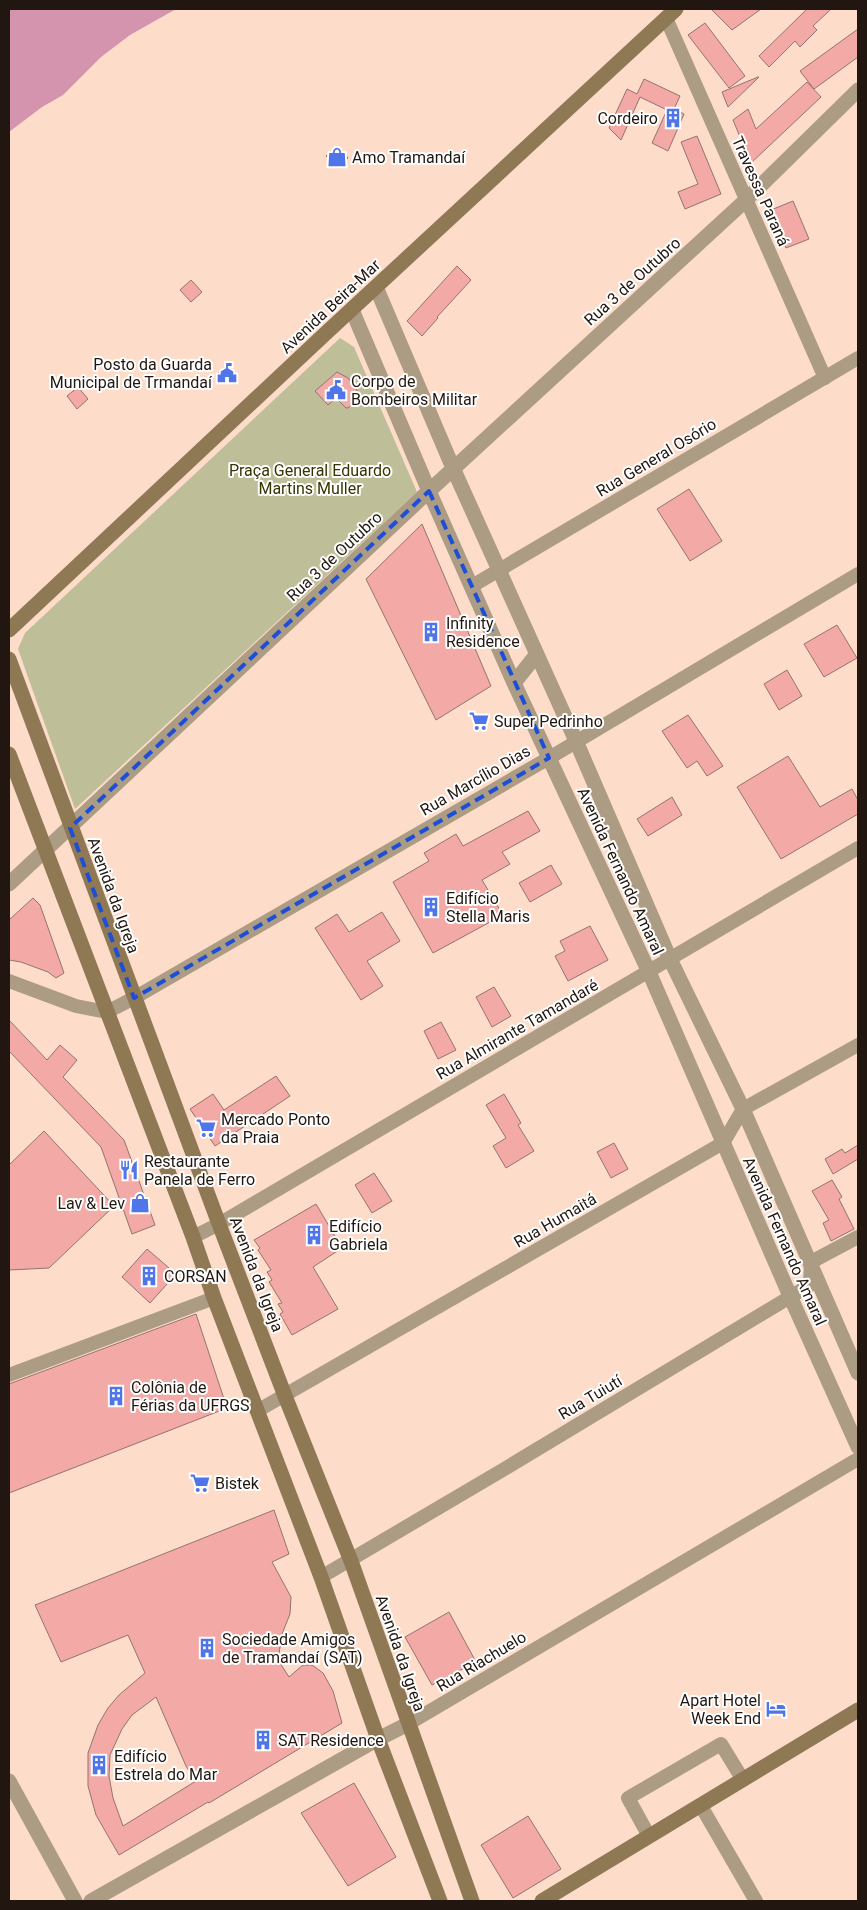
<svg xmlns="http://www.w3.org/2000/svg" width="867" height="1910" font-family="Roboto,sans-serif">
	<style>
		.green { fill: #bebe98 }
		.water { fill: #d594ae }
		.building { fill: #f3aaa7; stroke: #957271; fill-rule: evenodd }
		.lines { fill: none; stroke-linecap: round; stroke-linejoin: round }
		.minor { stroke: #ab9c83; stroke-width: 14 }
		.tertiary { stroke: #ab9c83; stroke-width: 15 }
		.secondary { stroke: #8f7854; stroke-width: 15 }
		.marked { fill: none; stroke: #1d4ed8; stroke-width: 4; stroke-dasharray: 10 6; stroke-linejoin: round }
		.labels { text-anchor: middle; stroke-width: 4; stroke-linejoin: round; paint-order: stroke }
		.poi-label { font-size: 16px; fill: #221710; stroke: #fff; text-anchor: start }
		.street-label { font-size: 16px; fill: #221710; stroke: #fff }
		.park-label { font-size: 16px; fill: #363500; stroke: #fff }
	</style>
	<rect width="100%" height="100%" fill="#fddcca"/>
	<!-- green -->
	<path class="green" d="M340,338L354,347L417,492L75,809L18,649L25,633Z"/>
	<!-- water -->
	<path class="water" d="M9,9H176L130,35L101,57L63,95L42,107L9,132Z"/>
	<!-- building -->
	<path class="building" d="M711,9H761L732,30Z
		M807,9H831L813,26L817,30L800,47L795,41L769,67L759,56Z
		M705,23L745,76L729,88L688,35Z
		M858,29V57L814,89L800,71Z
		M758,77H759L728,107L722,92Z
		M644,79L680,96L674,109L684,114L668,151L652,143L667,110L640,97L621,140L609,128L627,89L637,94Z
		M807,82L821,97L751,163L733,120L748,109L756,129Z
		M697,136L721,194L685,209L678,192L698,184L681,142Z
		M338,146L348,158L337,168L326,156Z
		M793,201L809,239L786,248L771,210Z
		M457,266L471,280L437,317L438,318L422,336L407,321Z
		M191,280L202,292L191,302L180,290Z
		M228,365L236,374L226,382L218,373Z
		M337,372L348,378L361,396L348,408H346L336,398L328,405L315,391Z
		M78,387L88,399L77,409L67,396Z
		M689,489L722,541L690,561L657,509Z
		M422,524L491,686L436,720L366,579Z
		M837,625L857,658L824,677L804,644Z
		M787,670L802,696L779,710L764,684Z
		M688,715L723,766L707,776L697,761L687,768L662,731Z
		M788,756L820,807L852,789L858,800V814L781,859L737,787Z
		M672,797L682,815L648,836L637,819Z
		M528,811L540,831L502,852L510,864L482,880L503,915L433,953L393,882L429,861L424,853L456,834L463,846Z
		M551,865L562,884L530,902L519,883Z
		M33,898L40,905L64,973L56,978L48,972L21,962L9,960V920Z
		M382,912L400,941L367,961L383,986L361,1000L315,928L337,914L349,932Z
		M590,926L608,960L568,981L555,956L565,951L560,941Z
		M494,987L511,1016L492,1027L476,997Z
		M9,1020L47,1060L60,1045L77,1060L63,1077L124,1140L155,1225L132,1234L101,1147L9,1051Z
		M441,1022L456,1050L438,1059L424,1031Z
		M276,1076L290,1096L215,1146L190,1109L213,1094L224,1110Z
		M504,1094L521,1123L518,1125L534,1151L506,1168L493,1146L506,1138L486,1105Z
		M44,1131L114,1206L49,1268L9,1270V1165Z
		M614,1143L628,1169L611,1178L597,1152Z
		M858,1145V1159L833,1174L825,1159L842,1149L845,1153Z
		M374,1173L392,1201L372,1213L355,1185Z
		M832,1180L842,1197L839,1199L854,1229L831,1241L823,1223L829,1220L812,1191Z
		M316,1204L342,1248L313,1267L338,1309L292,1335L280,1314L283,1312L278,1304L282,1303L269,1282L272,1280L267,1272L271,1270L258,1250L260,1248L254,1240Z
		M147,1249L176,1274L150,1303L122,1277Z
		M196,1314L227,1408L9,1493V1384Z
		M274,1510L289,1554L272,1562L291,1597L290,1614L282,1634L278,1660L289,1677L303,1665H312L323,1673L333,1691L342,1723L209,1803L208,1802L119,1855L96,1815L88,1786V1753L98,1725L108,1708L119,1695L145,1673L128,1635L61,1662L35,1605ZM156,1697L186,1766L196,1781L123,1826L113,1798L109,1776L110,1755L122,1729L132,1715Z
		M449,1612L476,1662L432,1685L405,1637Z
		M354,1783L396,1857L348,1886L301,1813Z
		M528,1816L561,1869L513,1898L481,1845Z"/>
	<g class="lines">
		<!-- minor -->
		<path class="minor" d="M666,18L825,378
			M472,586L858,358
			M9,981L76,1006L107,1012L134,998L549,758L858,574
			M193,1237L219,1224L858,848
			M9,1375L214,1298
			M257,1411L723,1143L743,1109L858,1045
			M321,1577L501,1471L810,1285L811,1262L858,1237
			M408,1724L858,1459
			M701,1806L756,1901
			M649,1836L628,1798L721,1744L743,1780"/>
		<!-- tertiary -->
		<path class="tertiary" d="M376,287L453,468L576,741L670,959L743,1109L858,1373
			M352,310L429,491L514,683L649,972L790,1296L858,1447
			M514,683L537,654
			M9,884L429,491L746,200L858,90
			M9,1781L75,1901
			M91,1901L378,1739L408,1724"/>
		<!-- secondary -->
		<path class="secondary" d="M9,630L326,333L676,9
			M9,659L219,1224L285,1396L351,1561L472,1901
			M9,754L193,1237L214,1298L321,1577L378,1739L440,1901
			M542,1901L858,1710"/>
	</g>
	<!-- marked area -->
	<path class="marked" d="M429,491L549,758L134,998L70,828Z"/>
	<!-- icons -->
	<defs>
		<symbol id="building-bare" viewBox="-9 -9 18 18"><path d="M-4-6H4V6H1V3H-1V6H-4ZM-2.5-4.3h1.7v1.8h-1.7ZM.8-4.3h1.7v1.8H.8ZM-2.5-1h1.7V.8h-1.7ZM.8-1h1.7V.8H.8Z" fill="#4f75e9" stroke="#fff" stroke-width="2.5" paint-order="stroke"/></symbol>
		<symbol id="shop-bare" viewBox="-9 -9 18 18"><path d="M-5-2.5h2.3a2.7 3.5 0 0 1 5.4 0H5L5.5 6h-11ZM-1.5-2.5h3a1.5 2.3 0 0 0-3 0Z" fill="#4f75e9" stroke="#fff" stroke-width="2.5" paint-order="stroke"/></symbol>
		<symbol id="civic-bare" viewBox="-9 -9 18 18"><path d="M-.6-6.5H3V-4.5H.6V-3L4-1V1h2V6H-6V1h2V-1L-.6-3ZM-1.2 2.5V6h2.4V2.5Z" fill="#4f75e9" stroke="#fff" stroke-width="2.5" paint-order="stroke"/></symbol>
		<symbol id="supermarket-bare" viewBox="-9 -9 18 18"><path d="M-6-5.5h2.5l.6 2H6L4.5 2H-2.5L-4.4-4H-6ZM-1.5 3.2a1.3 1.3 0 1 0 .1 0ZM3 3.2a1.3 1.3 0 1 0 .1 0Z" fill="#4f75e9" stroke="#fff" stroke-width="2.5" paint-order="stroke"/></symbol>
		<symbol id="restaurant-bare" viewBox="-9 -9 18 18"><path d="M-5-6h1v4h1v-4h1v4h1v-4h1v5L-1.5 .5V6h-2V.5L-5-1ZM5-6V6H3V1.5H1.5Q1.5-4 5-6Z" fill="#4f75e9" stroke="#fff" stroke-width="2.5" paint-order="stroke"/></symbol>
		<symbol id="hotel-bare" viewBox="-9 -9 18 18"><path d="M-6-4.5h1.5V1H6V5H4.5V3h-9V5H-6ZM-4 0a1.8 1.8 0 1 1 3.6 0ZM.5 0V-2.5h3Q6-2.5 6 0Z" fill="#4f75e9" stroke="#fff" stroke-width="2.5" paint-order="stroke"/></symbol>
	</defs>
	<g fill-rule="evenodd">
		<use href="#building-bare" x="659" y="104" width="28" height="28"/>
		<use href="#shop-bare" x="323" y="143" width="28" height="28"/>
		<use href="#civic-bare" x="213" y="359" width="28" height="28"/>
		<use href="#civic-bare" x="322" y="376" width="28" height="28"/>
		<use href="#building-bare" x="417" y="618" width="28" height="28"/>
		<use href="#supermarket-bare" x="465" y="707" width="28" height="28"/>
		<use href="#building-bare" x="417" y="893" width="28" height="28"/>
		<use href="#supermarket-bare" x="192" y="1114" width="28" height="28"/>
		<use href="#restaurant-bare" x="115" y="1156" width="28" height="28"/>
		<use href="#shop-bare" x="126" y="1189" width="28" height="28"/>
		<use href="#building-bare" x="300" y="1221" width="28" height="28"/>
		<use href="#building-bare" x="135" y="1262" width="28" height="28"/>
		<use href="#building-bare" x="102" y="1382" width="28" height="28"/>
		<use href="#supermarket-bare" x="186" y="1469" width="28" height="28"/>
		<use href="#building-bare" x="193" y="1634" width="28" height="28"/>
		<use href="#hotel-bare" x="762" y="1695" width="28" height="28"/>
		<use href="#building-bare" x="249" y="1726" width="28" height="28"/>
		<use href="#building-bare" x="85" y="1751" width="28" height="28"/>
	</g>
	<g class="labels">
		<!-- poi labels -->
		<g class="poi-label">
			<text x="658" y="124" text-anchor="end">Cordeiro</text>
			<text x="352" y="163">Amo Tramandaí</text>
			<text x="212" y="370" text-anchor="end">Posto da Guarda<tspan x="212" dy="18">Municipal de Trmandaí</tspan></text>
			<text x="351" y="387">Corpo de<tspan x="351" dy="18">Bombeiros Militar</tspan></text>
			<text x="446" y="629">Infinity<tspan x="446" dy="18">Residence</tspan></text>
			<text x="494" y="727">Super Pedrinho</text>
			<text x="446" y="904">Edifício<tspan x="446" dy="18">Stella Maris</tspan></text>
			<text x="221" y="1125">Mercado Ponto<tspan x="221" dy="18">da Praia</tspan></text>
			<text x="144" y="1167">Restaurante<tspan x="144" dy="18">Panela de Ferro</tspan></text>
			<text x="125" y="1209" text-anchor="end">Lav &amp; Lev</text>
			<text x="329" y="1232">Edifício<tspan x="329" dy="18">Gabriela</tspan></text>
			<text x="164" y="1282">CORSAN</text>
			<text x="131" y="1393">Colônia de<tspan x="131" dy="18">Férias da UFRGS</tspan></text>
			<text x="215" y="1489">Bistek</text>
			<text x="222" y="1645">Sociedade Amigos<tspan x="222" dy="18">de Tramandaí (SAT)</tspan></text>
			<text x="761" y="1706" text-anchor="end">Apart Hotel<tspan x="761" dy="18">Week End</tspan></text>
			<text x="278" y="1746">SAT Residence</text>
			<text x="114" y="1762">Edifício<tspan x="114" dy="18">Estrela do Mar</tspan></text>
		</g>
		<!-- street labels -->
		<g class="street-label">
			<text transform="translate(761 191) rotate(66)" y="6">Travessa Paraná</text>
			<text transform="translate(632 281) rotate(-42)" y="6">Rua 3 de Outubro</text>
			<text transform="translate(330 306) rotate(-43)" y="6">Avenida Beira-Mar</text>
			<text transform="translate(656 457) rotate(-31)" y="6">Rua General Osório</text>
			<text transform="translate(334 556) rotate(-43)" y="6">Rua 3 de Outubro</text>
			<text transform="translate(475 780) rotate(-30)" y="6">Rua Marcílio Dias</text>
			<text transform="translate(621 871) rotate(65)" y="6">Avenida Fernando Amaral</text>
			<text transform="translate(114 895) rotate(70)" y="6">Avenida da Igreja</text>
			<text transform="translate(517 1029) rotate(-30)" y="6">Rua Almirante Tamandaré</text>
			<text transform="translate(555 1220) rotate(-30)" y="6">Rua Humaitá</text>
			<text transform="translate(785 1241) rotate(66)" y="6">Avenida Fernando Amaral</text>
			<text transform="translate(257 1274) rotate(69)" y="6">Avenida da Igreja</text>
			<text transform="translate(590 1397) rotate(-31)" y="6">Rua Tuiutí</text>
			<text transform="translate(401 1653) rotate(71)" y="6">Avenida da Igreja</text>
			<text transform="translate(481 1661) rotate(-31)" y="6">Rua Riachuelo</text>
		</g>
		<!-- park labels -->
		<g class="park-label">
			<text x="310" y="476">Praça General Eduardo<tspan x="310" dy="18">Martins Muller</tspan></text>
		</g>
	</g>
	<!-- border -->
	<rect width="867" height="1910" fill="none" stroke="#221710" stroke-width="20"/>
</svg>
